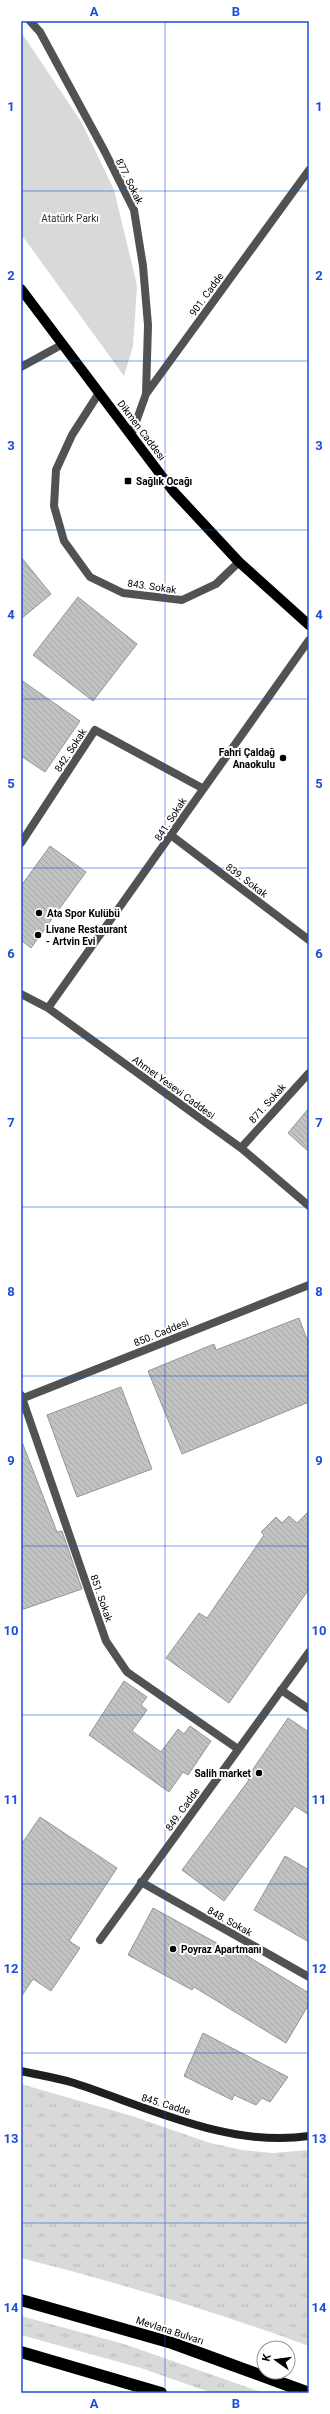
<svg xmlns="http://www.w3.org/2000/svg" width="330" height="2414" font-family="Roboto,sans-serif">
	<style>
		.grass { fill: url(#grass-tufts) }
		.park { fill: #d9d9d9 }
		.building { fill: url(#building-back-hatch); stroke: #969696 }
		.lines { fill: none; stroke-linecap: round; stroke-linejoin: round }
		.street { stroke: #525252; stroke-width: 8 }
		.secondary { stroke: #1f1f1f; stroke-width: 8 }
		.primary { stroke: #000; stroke-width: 10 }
		.highway { stroke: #000; stroke-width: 12 }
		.grid { fill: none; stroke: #1d4ed8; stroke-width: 1; stroke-opacity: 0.55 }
		.poi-dot { fill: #000; stroke: #fff; stroke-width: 1.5 }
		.labels { text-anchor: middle; stroke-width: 4; stroke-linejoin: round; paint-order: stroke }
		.street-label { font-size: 10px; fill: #000; stroke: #fff }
		.park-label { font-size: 10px; fill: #303030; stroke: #fff }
		.poi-label { font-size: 10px; font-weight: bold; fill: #000; stroke: #fff; text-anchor: start }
		.neatline { fill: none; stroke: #1d4ed8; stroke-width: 1.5 }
		.grid-label { font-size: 13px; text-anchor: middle; font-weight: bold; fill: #1d4ed8 }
	</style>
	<defs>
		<pattern id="grass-tufts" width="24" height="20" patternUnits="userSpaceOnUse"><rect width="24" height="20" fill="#d9d9d9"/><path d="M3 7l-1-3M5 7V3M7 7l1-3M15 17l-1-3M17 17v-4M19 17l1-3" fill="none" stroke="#b8b8b8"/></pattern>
		<pattern id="building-back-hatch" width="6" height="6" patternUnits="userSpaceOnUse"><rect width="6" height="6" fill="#c2c2c2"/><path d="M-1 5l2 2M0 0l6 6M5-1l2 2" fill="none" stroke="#a5a5a5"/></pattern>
	</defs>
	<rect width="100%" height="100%" fill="#fff"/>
	<!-- grass -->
	<path class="grass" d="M21,2084L132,2116L210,2143L242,2150L273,2153L309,2150V2346C214,2311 119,2283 21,2258Z
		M21,2316L124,2344L264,2393H212L141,2368L21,2335Z"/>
	<!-- park -->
	<path class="park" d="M21,32L82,123L114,190L137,285L133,346L124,376L21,234Z"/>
	<!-- building -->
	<path class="building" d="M21,557L51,594L21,619Z
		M78,597L137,644L93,701L33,655Z
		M21,680L80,721L45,772L21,756Z
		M50,846L86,872L31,948L21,940V886Z
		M309,1108V1152L288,1133Z
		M299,1318L309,1345V1402L182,1454L148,1371L214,1344L216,1350Z
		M121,1387L152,1469L77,1497L47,1415Z
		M22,1442L57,1532L62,1531L82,1589L21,1610Z
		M309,1511V1589L229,1703L166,1658L199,1613L207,1618L264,1535L261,1532L276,1517L282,1523L289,1516L297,1523Z
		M124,1681L147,1697L141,1705L147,1710L132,1731L161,1752L178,1729L184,1734L190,1726L211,1741L188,1775L183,1772L169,1792L89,1735Z
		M288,1718L309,1732V1815L295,1806L224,1901L182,1870L249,1780L247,1778Z
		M40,1817L117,1868L69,1941L80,1948L51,1991L33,1979L21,1997V1845Z
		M285,1856L309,1870V1942L254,1910Z
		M153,1908L233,1952L234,1948L309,1993V2004L286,2043L194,1987L192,1990L128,1955Z
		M203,2033L288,2077L270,2102L262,2098L256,2105L234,2095L232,2100L184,2076Z"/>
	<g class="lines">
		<!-- street -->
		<path class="street" d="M30,21L40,32L105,152L134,210L143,266L148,325L146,394
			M21,367L63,344
			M99,393L72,435L56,470L54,506L64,541L90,577L123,593L182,600L216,584L239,562
			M131,436L146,394L309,170
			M172,836L309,940
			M21,843L95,730L202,788
			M21,994L48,1008L241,1148L309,1206
			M48,1008L309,640
			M241,1148L309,1073
			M21,1395L106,1641L127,1672L238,1749
			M21,1399L309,1285
			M281,1690L309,1709
			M141,1882L309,1977
			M100,1940L309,1652"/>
		<!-- secondary -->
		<path class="secondary" d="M21,2071C39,2075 57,2078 74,2083C148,2107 229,2148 309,2136"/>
		<!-- primary -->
		<path class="primary" d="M21,289L173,491L239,562L309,625"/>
		<!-- highway -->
		<path class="highway" d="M21,2300L172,2343L309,2393
			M21,2352L161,2393"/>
	</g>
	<!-- grid -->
	<path class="grid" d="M165,21V2393M21,191H309M21,361H309M21,530H309M21,699H309M21,868H309M21,1038H309M21,1207H309M21,1376H309M21,1546H309M21,1715H309M21,1884H309M21,2053H309M21,2223H309"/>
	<!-- markers -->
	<g class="poi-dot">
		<rect x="124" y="477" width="8" height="8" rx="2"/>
		<circle cx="283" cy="758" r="4"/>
		<circle cx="39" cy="913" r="4"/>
		<circle cx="38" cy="935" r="4"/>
		<circle cx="259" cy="1773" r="4"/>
		<circle cx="173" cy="1949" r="4"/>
	</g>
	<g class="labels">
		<!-- street labels -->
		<g class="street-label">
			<text transform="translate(130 181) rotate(64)" y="4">877. Sokak</text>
			<text transform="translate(206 294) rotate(-54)" y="4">901. Cadde</text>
			<text transform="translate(142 430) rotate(53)" y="4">Dikmen Caddesi</text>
			<text transform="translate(152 586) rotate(8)" y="4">843. Sokak</text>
			<text transform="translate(70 750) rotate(-57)" y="4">842. Sokak</text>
			<text transform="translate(170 819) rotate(-57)" y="4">841. Sokak</text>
			<text transform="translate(247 880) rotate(37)" y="4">839. Sokak</text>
			<text transform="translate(174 1087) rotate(36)" y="4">Ahmet Yesevi Caddesi</text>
			<text transform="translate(267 1103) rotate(-48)" y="4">871. Sokak</text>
			<text transform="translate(161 1332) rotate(-22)" y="4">850. Caddesi</text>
			<text transform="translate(102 1598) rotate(71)" y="4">851. Sokak</text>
			<text transform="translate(182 1809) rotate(-54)" y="4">849. Cadde</text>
			<text transform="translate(230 1921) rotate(29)" y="4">848. Sokak</text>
			<text transform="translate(166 2104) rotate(17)" y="4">845. Cadde</text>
			<text transform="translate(170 2330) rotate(18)" y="4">Mevlana Bulvarı</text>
		</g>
		<!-- park labels -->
		<g class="park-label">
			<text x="70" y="222">Atatürk Parkı</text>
		</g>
		<!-- poi labels -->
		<g class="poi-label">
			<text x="136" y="485">Sağlık Ocağı</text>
			<text x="275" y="756" text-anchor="end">Fahri Çaldağ<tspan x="275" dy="12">Anaokulu</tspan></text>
			<text x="47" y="917">Ata Spor Kulübü</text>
			<text x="46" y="933">Livane Restaurant<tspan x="46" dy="12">- Artvin Evi</tspan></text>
			<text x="251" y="1777" text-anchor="end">Salih market</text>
			<text x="181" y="1953">Poyraz Apartmanı</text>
		</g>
	</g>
	<!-- border -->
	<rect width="330" height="2414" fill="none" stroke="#ffffff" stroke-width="44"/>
	<!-- north arrow -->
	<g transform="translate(276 2360) rotate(284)"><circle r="19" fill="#ffffff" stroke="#999999"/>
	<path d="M0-3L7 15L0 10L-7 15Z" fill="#000000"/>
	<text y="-6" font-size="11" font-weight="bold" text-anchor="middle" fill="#000000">K</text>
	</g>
	<rect x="22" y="22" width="286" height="2370" class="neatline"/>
	<g class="grid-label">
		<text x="94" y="16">A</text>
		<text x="236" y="16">B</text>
		<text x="11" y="111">1</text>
		<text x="319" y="111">1</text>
		<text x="11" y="280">2</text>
		<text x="319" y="280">2</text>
		<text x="11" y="450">3</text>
		<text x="319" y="450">3</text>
		<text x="11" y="619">4</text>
		<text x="319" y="619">4</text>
		<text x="11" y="788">5</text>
		<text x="319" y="788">5</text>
		<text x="11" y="958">6</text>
		<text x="319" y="958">6</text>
		<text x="11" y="1127">7</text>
		<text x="319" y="1127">7</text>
		<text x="11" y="1296">8</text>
		<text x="319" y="1296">8</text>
		<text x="11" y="1465">9</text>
		<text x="319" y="1465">9</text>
		<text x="11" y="1635">10</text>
		<text x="319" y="1635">10</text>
		<text x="11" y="1804">11</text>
		<text x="319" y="1804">11</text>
		<text x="11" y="1973">12</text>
		<text x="319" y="1973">12</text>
		<text x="11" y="2143">13</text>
		<text x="319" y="2143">13</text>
		<text x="11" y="2312">14</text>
		<text x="319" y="2312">14</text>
		<text x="94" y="2408">A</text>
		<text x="236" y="2408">B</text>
	</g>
</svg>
